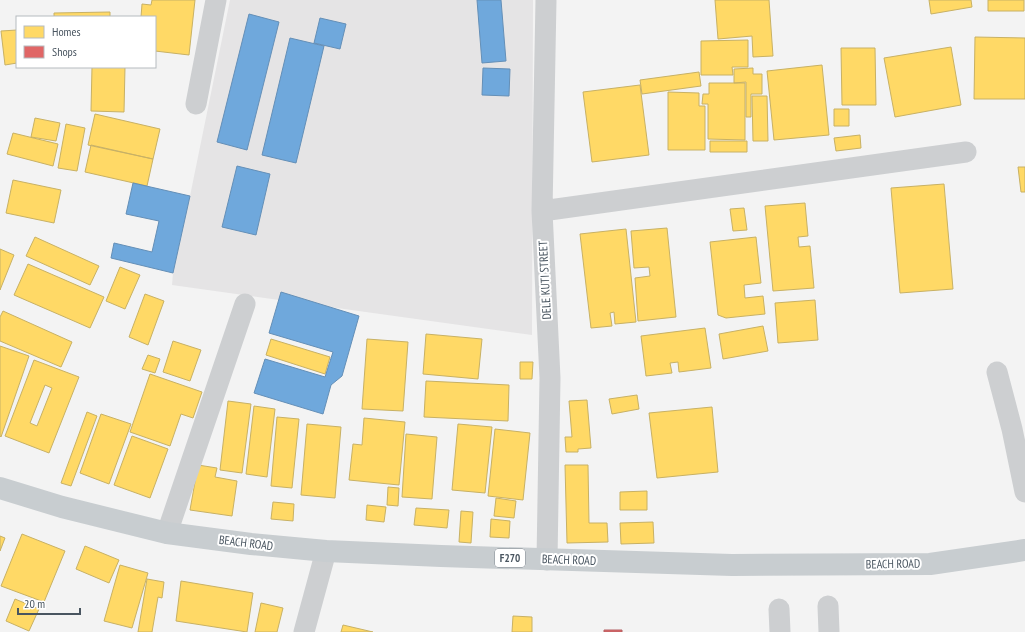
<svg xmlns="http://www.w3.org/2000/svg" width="1025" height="632" font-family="'PT Sans Narrow',sans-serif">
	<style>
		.education { fill: #e5e4e5 }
		.homes { fill: #ffd966; stroke: #c8b164; fill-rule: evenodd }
		.shops { fill: #e06666; stroke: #b36164 }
		.schools { fill: #6fa8dc; stroke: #648fb7 }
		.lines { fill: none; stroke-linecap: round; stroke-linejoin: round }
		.minor { stroke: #cdcfd1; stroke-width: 21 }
		.major { stroke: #c8cdd0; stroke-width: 22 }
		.labels { text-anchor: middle; stroke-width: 4; stroke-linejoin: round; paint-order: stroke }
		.shield { fill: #fff; stroke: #808890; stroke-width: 1 }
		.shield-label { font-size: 11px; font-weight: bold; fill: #495560 }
		.street-label { font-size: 12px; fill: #495560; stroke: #fff }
	</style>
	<rect width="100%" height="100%" fill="#f3f3f3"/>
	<!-- education -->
	<path class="education" d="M230,0H533L532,335L172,285L173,273L190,196Z"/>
	<!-- homes -->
	<path class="homes" d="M152,0H195L189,55L155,51V17H141L142,4L151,5Z
		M715,0H769L773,56L753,57L752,36L718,39Z
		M929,0H971L972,7L931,14Z
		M988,0H1024V11H988Z
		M110,12V17H54V13Z
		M17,30V63L5,65L1,31Z
		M975,37L1025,38V99H974Z
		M748,40V67H732L733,75H701V41Z
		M951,47L961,105L895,117L884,58Z
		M841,48H875L876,105H842Z
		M822,65L829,135L774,140L767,71Z
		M92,67H125L124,112L91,111Z
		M753,68V74H762V94H751V117H746V82L734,83V69Z
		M699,72L701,86L642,94L640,80Z
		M709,83H745V140L708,139V104H702L703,94H709Z
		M640,85L649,155L592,162L583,92Z
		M668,92L699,93V106H705V150H668Z
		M752,96H767L768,141H753Z
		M834,109H849V126H834Z
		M95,114L160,129L153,159L88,145Z
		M35,118L60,123L56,141L31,137Z
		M66,124L85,128L77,171L58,168Z
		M13,133L58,144L53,166L7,154Z
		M860,135L861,148L836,151L834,138Z
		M710,141H747V152H710Z
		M91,145L153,159L147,186L85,172Z
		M1018,167H1025V192H1021Z
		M13,180L61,190L54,223L6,213Z
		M944,184L953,289L900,293L891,188Z
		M805,203L808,236L798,237L799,247L810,246L814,288L773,291L765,206Z
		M744,208L747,230L733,231L730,209Z
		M667,228L676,317L638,321L635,278L650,276L649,267L634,268L631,231Z
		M626,229L636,322L615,324L614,312L610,313L612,326L591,328L580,234Z
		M35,237L99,266L90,285L26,256Z
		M756,237L761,283L744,285L745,298L763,296L765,314L726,318L718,315L710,242Z
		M0,249L14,255L0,290Z
		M28,264L104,297L90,328L14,295Z
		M120,267L140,275L125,309L106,301Z
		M145,294L164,301L148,345L129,337Z
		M815,300L818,340L778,343L775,303Z
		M3,311L72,342L61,367L0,341V317Z
		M763,326L768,351L723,359L719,334Z
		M705,328L711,368L679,372L678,362L670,363L672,373L646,376L641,336Z
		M426,334L482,339L478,379L423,374Z
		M271,339L330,357L325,374L266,355Z
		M367,339L408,342L403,411L362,409Z
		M173,341L201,350L190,381L163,372Z
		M0,346L29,356L1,437L0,436Z
		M148,355L160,359L155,373L142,369Z
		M34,360L79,377L49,453L5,436ZM45,385L52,388L37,426L30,423Z
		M520,362H533L532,379H520Z
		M150,374L202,392L193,418L181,414L170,446L130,432Z
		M426,381L509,385L508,421L424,417Z
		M637,395L639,409L612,414L609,399Z
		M587,400L591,448L578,449V452H566L565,437H572L569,401Z
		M228,401L251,404L242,473L220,470Z
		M254,406L275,409L267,477L246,474Z
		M712,407L718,472L657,478L649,413Z
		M87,412L97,416L71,486L61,483Z
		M101,414L131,424L109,484L80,473Z
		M277,417L299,419L292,488L271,486Z
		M364,418L405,422L399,485L349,480L353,444L362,445Z
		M307,424L341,427L335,498L301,495Z
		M458,424L492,427L485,493L452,490Z
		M495,429L530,433L523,500L488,496Z
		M406,434L437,437L432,499L402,497Z
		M132,436L168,449L150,498L114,485Z
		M198,465L217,468L215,477L237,481L232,516L190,510Z
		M565,465H588L589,523H607L608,542L567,543Z
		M388,487L399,488L398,506L387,505Z
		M647,491V510H620V492Z
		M496,498L516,501L514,518L494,516Z
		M273,502L294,504L293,521L271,519Z
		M367,505L386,507L384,522L366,520Z
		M416,508L449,510L447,528L414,525Z
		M461,511L473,512L471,543L459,542Z
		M491,519L510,521L509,538L490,537Z
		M653,522L654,543L621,544L620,523Z
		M22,534L65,551L44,602L1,586Z
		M0,536L5,538L0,551Z
		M85,546L119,560L109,583L76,569Z
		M120,565L148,573L132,628L104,621Z
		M147,579L164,582L162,598L158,597L152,632H138Z
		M181,581L253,593L247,632L176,621Z
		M15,599L39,609L29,631L6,621Z
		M261,603L283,608L277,632H255Z
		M513,616L532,617V632H512Z
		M343,625L373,632H341Z"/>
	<!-- shops -->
	<path class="shops" d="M604,630H622V632H604Z"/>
	<!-- schools -->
	<path class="schools" d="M477,0H501L506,61L482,63Z
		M249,14L279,22L247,150L217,142Z
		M320,18L346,24L340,49L314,43Z
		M290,38L324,46L296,163L262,155Z
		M483,68L510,69L509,96L482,95Z
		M237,166L270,174L256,235L222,227Z
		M133,183L190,196L173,273L111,258L114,243L152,252L159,221L126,214Z
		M281,292L359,316L342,376L331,385L323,414L254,393L265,359L325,377L333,352L269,333Z"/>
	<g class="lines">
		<!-- minor -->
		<path class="minor" d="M546,0L542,211L550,378L547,560
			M196,104L216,0
			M542,211L966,152
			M997,372L1012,429L1025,492
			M167,533L245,304
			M828,606L829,632
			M779,609L780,632
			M304,632L326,551"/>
		<!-- major -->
		<path class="major" d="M0,488L62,507L167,533L251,544L326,551L441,556L732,565L930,564L1025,550"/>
	</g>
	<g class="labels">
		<!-- shield labels -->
		<rect class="shield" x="495" y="549" width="30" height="18" rx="3"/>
		<g class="shield-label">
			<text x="510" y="562">F270</text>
		</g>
		<!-- street labels -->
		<g class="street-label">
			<text transform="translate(545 280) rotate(-93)" y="4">DELE KUTI STREET</text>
			<text transform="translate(246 543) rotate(7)" y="4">BEACH ROAD</text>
			<text transform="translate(569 560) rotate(2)" y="4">BEACH ROAD</text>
			<text transform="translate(893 564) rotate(-1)" y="4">BEACH ROAD</text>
		</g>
	</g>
	<!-- legend -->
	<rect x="16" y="16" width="140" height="52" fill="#ffffff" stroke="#b6bbbf"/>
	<rect x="24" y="26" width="20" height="12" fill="#ffd966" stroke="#b6bbbf"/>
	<text x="52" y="36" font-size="12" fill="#495560">Homes</text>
	<rect x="24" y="46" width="20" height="12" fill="#e06666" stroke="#b6bbbf"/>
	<text x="52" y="56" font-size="12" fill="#495560">Shops</text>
	<!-- scale -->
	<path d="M18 608v6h62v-6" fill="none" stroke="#495560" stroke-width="2"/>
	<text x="24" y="608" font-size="12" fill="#495560" stroke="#ffffff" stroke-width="3" paint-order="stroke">20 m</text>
</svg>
